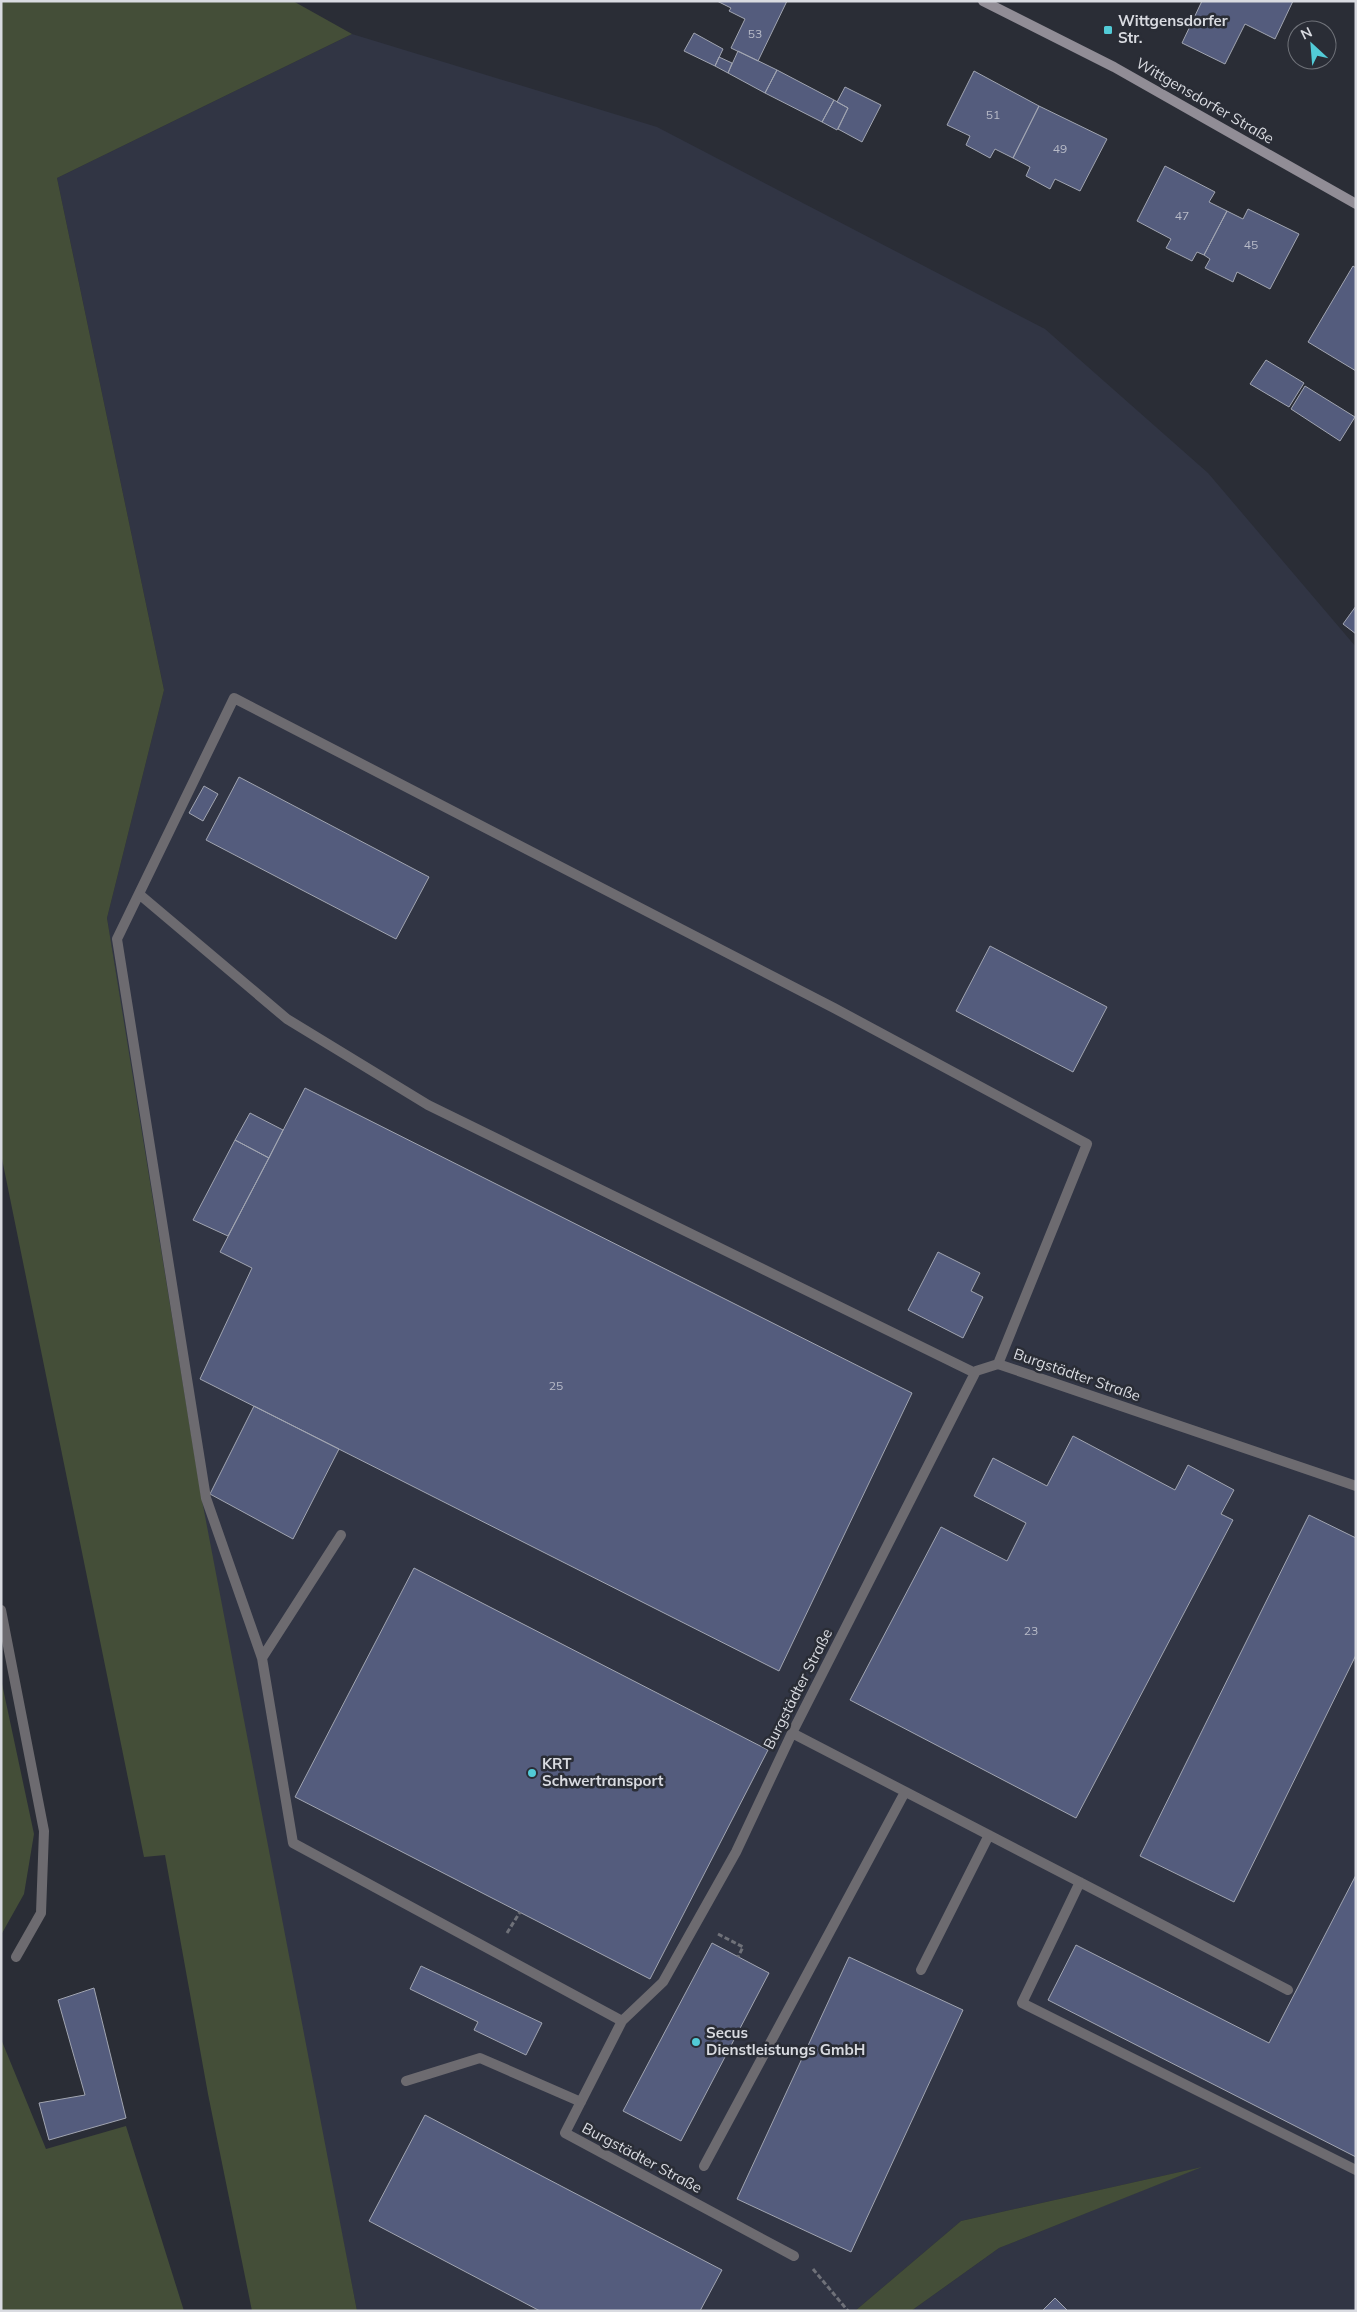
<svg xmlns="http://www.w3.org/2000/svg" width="1357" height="2312" font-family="Mulish,sans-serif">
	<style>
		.built { fill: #313544 }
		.green { fill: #444e38 }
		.building { fill: #545c7d; stroke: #a1a5b1 }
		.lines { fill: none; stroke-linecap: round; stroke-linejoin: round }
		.path { stroke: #6f7179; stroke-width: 3; stroke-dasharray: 5 2.5; stroke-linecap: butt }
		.lane { stroke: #6d6b70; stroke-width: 10 }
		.secondary { stroke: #918d96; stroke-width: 10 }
		.poi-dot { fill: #52cbd7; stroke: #2a2d36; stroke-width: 2 }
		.labels { text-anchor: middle; stroke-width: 5; stroke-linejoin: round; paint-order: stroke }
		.number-label { font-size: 12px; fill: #b8bbc8 }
		.poi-label { font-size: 15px; font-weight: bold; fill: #d9dbe1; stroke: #2a2d36; text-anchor: start }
		.street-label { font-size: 15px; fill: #d9dbe1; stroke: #2a2d36 }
	</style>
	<rect width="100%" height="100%" fill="#2a2d36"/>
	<!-- built -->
	<path class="built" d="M352,34L657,127L1045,329L1208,473L1356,647V2311H911L999,2248L1198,2168L961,2221L855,2311H357L196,1493L107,918L164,690L57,178Z"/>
	<!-- green -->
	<path class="green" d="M1,1H293L352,34L57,178L164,690L107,918L201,1495L357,2311H252L208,2094L165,1855L144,1857L1,1154Z
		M1,1679L34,1834L24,1894L1,1935Z
		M1,2039L46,2149L126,2126L184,2311H1Z
		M1202,2167L999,2248L911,2311H855L961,2221Z"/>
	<!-- building -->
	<path class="building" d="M717,1H787L758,61L731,48L745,19L729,11L731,8Z
		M1202,1H1293L1275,39L1245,24L1225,64L1182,43Z
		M694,33L723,49L715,66L684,51Z
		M738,51L777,70L765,93L728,73Z
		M719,57L732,63L728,73L715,66Z
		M777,70L834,100L822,122L765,93Z
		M974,71L1039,106L1013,158L995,149L990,158L966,145L970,136L947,125Z
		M845,87L881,105L862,142L838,129L848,108L837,102Z
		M834,100L848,108L837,130L822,122Z
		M1039,106L1107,139L1080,191L1055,179L1050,189L1026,176L1030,167L1013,158Z
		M1165,166L1215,192L1209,202L1227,211L1204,255L1197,252L1192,261L1166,248L1171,239L1137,221Z
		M1248,209L1299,234L1270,289L1237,272L1233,282L1205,268L1210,259L1204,255L1227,211L1243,219Z
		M1353,266L1356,268V371L1308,342Z
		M1266,360L1304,383L1289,407L1250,384Z
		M1305,386L1355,417L1340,441L1291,409Z
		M1356,606V634L1343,624Z
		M239,777L429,877L396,939L206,840Z
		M204,786L218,794L203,821L189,813Z
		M990,946L1107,1007L1073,1072L956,1011Z
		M305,1088L912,1393L779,1671L200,1379L252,1268L220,1252Z
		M250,1113L283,1130L269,1158L235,1140Z
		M235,1140L269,1158L228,1236L193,1220Z
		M938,1252L980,1273L971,1291L983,1297L963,1338L908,1310Z
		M254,1406L339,1449L293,1539L210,1494Z
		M1073,1436L1175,1490L1188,1465L1234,1490L1221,1514L1233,1520L1076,1818L850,1700L941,1527L1007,1561L1026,1523L974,1496L993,1458L1047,1486Z
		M1309,1515L1356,1538V1655L1234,1902L1140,1856Z
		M414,1568L768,1750L650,1979L295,1797Z
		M1356,1875V2157L1048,2000L1076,1945L1269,2043Z
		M712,1943L769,1973L681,2141L623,2111Z
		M849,1957L963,2010L851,2252L737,2199Z
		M421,1966L542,2023L526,2055L474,2030L478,2022L410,1989Z
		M94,1988L126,2118L49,2140L39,2103L85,2095L58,2000Z
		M425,2115L722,2270L700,2311H540L369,2221Z
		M1055,2298L1068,2311H1042Z"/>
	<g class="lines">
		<!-- path -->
		<path class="path" d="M507,1933L520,1912
			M718,1934L743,1947L738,1957
			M813,2269L848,2311"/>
		<!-- lane -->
		<path class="lane" d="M139,894L287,1019L428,1105L975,1373
			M341,1535L262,1658L206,1498L117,939L234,698L834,1008L1087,1144L998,1364
			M1,1610L44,1831L41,1913L16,1957
			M262,1658L293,1843L622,2021
			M792,1733L1288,1990
			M1080,1882L1022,2003L1356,2170
			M921,1970L989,1835
			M406,2081L480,2058L581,2102
			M704,2166L905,1792
			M794,2256L565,2133L622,2021L663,1982L736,1852L792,1733L976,1371L998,1364L1356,1486"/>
		<!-- secondary -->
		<path class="secondary" d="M983,1L1114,67L1356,204"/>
	</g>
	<!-- markers -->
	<g class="poi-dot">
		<rect x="1103" y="25" width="10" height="10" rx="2.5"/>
		<circle cx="532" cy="1773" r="5"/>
		<circle cx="696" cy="2042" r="5"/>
	</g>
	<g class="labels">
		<!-- number labels -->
		<g class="number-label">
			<text x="755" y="38">53</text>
			<text x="993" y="119">51</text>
			<text x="1060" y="153">49</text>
			<text x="1182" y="220">47</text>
			<text x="1251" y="249">45</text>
			<text x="556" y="1390">25</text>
			<text x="1031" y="1635">23</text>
		</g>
		<!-- poi labels -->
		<g class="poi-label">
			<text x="1118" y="26">Wittgensdorfer<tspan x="1118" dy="17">Str.</tspan></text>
			<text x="542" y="1769">KRT<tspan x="542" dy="17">Schwertransport</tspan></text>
			<text x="706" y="2038">Secus<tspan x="706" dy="17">Dienstleistungs GmbH</tspan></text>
		</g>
		<!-- street labels -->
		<g class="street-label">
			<text transform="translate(1205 101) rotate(30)" y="5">Wittgensdorfer Straße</text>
			<text transform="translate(1077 1375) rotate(19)" y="5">Burgstädter Straße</text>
			<text transform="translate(798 1689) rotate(-63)" y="5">Burgstädter Straße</text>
			<text transform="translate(642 2158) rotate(28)" y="5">Burgstädter Straße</text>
		</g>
	</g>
	<!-- border -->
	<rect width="1357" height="2312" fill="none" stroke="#d9dbe1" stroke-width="5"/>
	<!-- north arrow -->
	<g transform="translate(1312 45) rotate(334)"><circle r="24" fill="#2a2d36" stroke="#70737a"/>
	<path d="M0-4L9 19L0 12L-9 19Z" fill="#52cbd7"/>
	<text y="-8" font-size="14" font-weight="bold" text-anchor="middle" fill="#d9dbe1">N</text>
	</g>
</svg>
